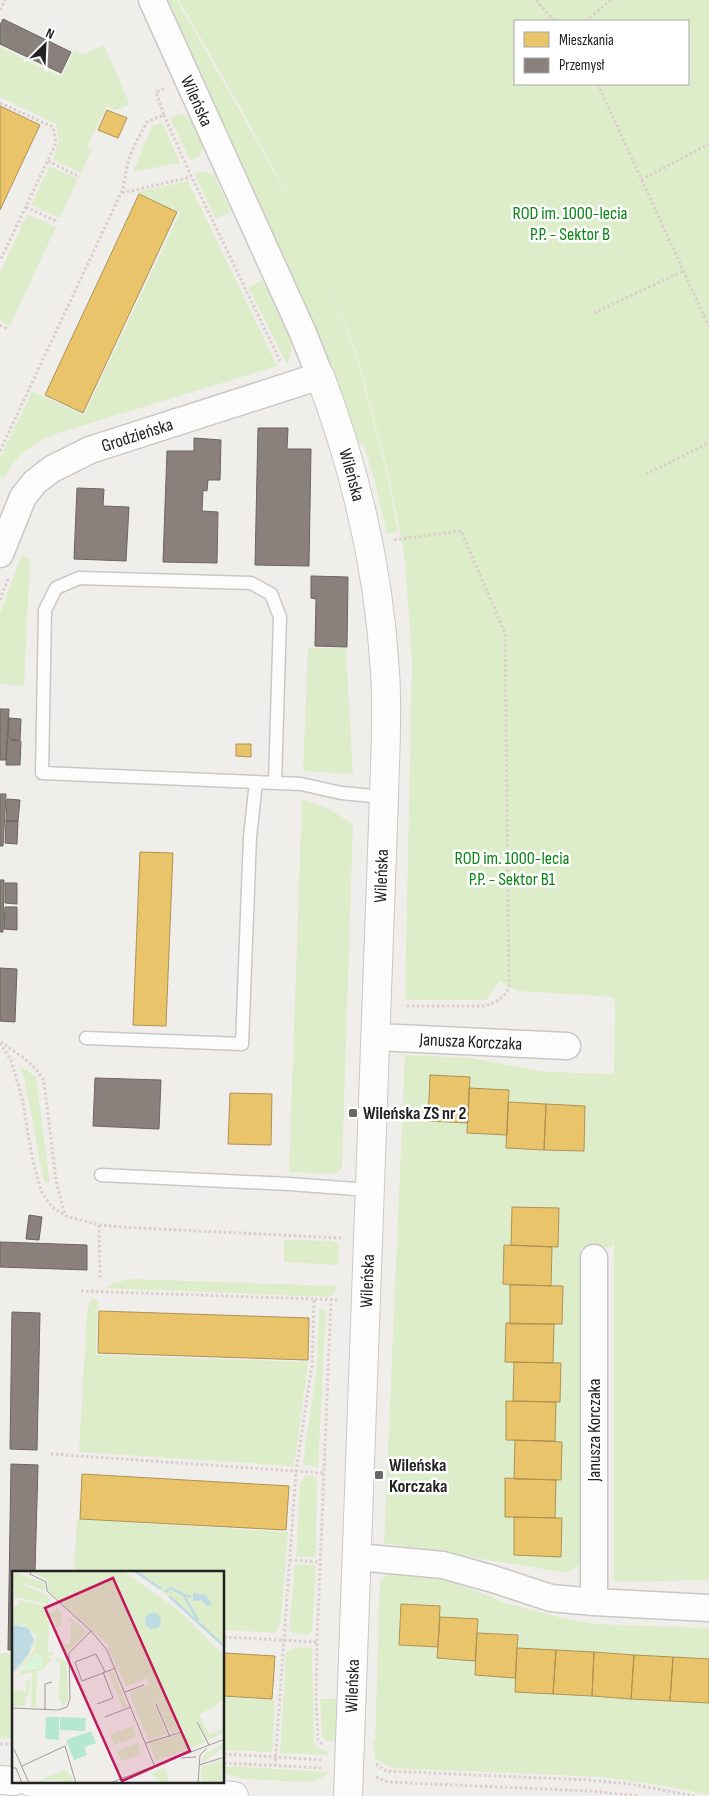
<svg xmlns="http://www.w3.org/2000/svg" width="709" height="1796" font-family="'Sofia Sans Condensed',sans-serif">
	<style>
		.grass { fill: #ddedca; fill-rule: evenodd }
		.homes { fill: #e9c46a; stroke: #ad9354 }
		.industry { fill: #8a817c; stroke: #6b6461 }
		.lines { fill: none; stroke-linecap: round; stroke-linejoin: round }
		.service-casing { stroke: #c9c8c6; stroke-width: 15 }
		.minor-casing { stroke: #c9c8c6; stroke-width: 29 }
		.tertiary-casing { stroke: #c9c8c6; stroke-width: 30 }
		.path { stroke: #dccecc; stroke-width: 3; stroke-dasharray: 2.5 2.5; stroke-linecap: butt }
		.service { stroke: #fdfcfc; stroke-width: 12 }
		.minor { stroke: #fdfcfc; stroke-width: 26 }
		.tertiary { stroke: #fdfcfc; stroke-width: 28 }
		.poi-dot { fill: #6a6968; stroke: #fff; stroke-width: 2 }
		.labels { text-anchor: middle; stroke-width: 5; stroke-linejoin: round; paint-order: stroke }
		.street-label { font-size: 18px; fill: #222; stroke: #fff }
		.park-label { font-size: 18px; fill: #0a8614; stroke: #fff }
		.poi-label { font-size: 18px; font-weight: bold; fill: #222; stroke: #fff; text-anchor: start }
		.inset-river { fill: none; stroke: #bedbe3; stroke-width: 2.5 }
		.inset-road { fill: none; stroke: #9e9c9a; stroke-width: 1 }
		.view { fill: #c2185b; fill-opacity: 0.15; stroke: #c2185b; stroke-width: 2.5 }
		.inset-edge { fill: none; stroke: #222; stroke-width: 2.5 }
	</style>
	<rect width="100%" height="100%" fill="#f0eeea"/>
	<!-- grass -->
	<path class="grass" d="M165,0H177L299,216L240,107L179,0H709V1580L614,1582V1219L613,1247L581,1248L580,1565L567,1573L384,1543L405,1055L471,1058L547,1072L614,1074L615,997L517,991L500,981L486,1000H405L412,659L404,551L388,473L357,354L310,238L356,354L387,474L398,532L387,534L374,478L363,443L357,444L332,367ZM515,21H688V84H515Z
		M104,45L130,105L116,110L107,106L87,147L92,149L81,173L53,160L59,141L56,124L0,97V47L62,77L74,50L84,54Z
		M178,114C194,117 197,133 203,147L199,156L190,160L170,118Z
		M162,122L180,163L133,172L152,126Z
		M50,166L78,179L60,218L31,205Z
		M204,171L214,175L231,212L215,219L194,173Z
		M188,181L277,366L58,433C33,444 16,453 5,478L0,476V458L32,391L84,415L180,212L136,192Z
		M27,214L56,227L10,326L0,321V273Z
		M263,280L292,342L290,359L287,364L248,287Z
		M22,555L30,559L24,686L0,684V613Z
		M308,648H346L353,774L303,771Z
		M302,799L329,809L353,824L342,1168L336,1174L289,1172Z
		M19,1065L36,1077L49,1176V1183L44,1182L43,1177L25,1082Z
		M284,1240L331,1241L337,1243L339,1246L338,1265L284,1262Z
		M130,1279L336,1286L335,1292L329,1297L105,1288L113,1283Z
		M92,1299H98L96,1355L308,1362L296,1454L293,1466L79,1452L87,1310Z
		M319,1310H326L318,1467L305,1465L303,1462L317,1367Z
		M305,1475L317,1477L316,1557H296L300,1484Z
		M77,1519L288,1532L281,1620L276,1633L224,1630V1572H74Z
		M295,1564L316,1565L312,1631L308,1635L292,1633L289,1629Z
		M390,1574L450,1580L506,1603L558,1617L596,1624L709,1628V1795L666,1786L602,1777L393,1768L375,1759L373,1740L375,1743L380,1580Z
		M295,1647L312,1648L314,1742L316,1747L328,1752V1755L280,1753L286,1652Z
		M0,1653H14V1738H0Z
		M224,1697L275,1700L272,1752L224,1750Z
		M320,1699H339L338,1742L326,1741L322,1737Z
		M224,1766L329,1772H330L323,1777L315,1781L305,1782L245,1779L224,1774Z"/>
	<!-- homes -->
	<path class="homes" d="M0,106L40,125L0,210Z
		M107,110L127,118L118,138L98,130Z
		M139,194L177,212L83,413L45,395Z
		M236,744H251V757L236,756Z
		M140,852L173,853L166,1026L133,1025Z
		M430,1075L470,1077L468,1123L428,1121Z
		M469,1088L509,1090L507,1135L467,1133Z
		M230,1093L272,1094L271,1145L228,1144Z
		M508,1102L546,1104L544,1150L506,1148Z
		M546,1104L585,1106L584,1151L544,1150Z
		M512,1207L559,1208L558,1247L511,1245Z
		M504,1245L552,1247L551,1286L503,1284Z
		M510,1285L563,1286L562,1324H510Z
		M99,1311L309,1318L308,1360L98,1353Z
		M506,1323L554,1324L553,1363L505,1362Z
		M514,1362L561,1363L560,1402L513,1401Z
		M506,1401L556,1402L555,1441L506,1440Z
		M515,1440L562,1442L561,1480L514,1479Z
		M82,1474L289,1486L286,1530L80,1519Z
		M505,1478L556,1480L555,1518L505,1517Z
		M514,1517L562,1518L561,1557L514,1555Z
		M401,1604L440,1606L438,1647L399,1645Z
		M440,1617L478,1619L475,1661L437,1658Z
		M477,1633L518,1635L515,1678L475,1675Z
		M517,1648L556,1650L553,1694L515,1692Z
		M556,1650L594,1652L592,1696L553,1694Z
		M594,1652L634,1655L631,1699L592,1696Z
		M224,1653L275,1656L272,1699L224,1696Z
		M634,1655L673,1657L670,1701L631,1699Z
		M673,1657L709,1659V1703L670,1701Z"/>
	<!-- industry -->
	<path class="industry" d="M3,19L71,52L61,73L0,44V25Z
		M258,428H288L287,449H311L309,566L255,565Z
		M194,438L221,440L220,480H208L207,491L203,490L202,511L218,512L217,563L163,562L167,451H194Z
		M77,488L104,489L103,506L129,507L126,561L74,559Z
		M311,576L348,577L347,647L315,646L316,599L311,598Z
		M0,709H9L6,760H0Z
		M9,718L21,719L20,740L8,739Z
		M7,740L21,741L20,765H6Z
		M0,794H6L3,846H0Z
		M7,799L20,800L18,821H6Z
		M6,821H18L17,844L5,843Z
		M0,880H4L3,932H0Z
		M5,883H17V904L5,903Z
		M5,907H17V930L4,929Z
		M0,968L17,969L15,1022L0,1021Z
		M95,1078L161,1080L159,1129L93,1126Z
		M29,1215L42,1217L39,1240L26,1239Z
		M0,1242L87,1245V1270L0,1267Z
		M12,1312L40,1313L37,1450L10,1449Z
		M11,1464L38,1465L35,1572H14V1650H8Z"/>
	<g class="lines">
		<defs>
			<path id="service" d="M275,783L280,617L271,594L251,583L79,578L56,588L45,610L42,773L301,784L341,793L384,797
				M86,1038L242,1044L250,837L256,782
				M101,1175L289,1184L370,1190"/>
			<g id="minor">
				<path id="s1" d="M0,554L23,497L35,482L52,469L90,450L320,376L303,333L152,0"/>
				<path id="s2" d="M376,1037L567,1046"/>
				<path d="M357,1557L443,1565L493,1579L551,1598L594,1602L709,1608"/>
				<path d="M594,1602V1258"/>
			</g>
			<g id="tertiary">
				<path id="s3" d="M320,376C356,471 379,570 385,672C388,713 385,756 384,797L348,1796"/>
				<path d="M0,1780L14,1781"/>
				<path d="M31,1782L234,1796"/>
			</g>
		</defs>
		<!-- service casing -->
		<use href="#service" class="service-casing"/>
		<!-- minor casing -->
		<use href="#minor" class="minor-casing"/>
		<!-- tertiary casing -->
		<use href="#tertiary" class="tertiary-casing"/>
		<!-- path -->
		<path class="path" d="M536,0L554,21
			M0,10L5,0
			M586,21L611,0
			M598,84L709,327
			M0,103L53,127L56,143L0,261
			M164,115L187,167L280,361
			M48,161L80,177
			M641,180L709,144
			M122,193L191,177
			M26,207L58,222
			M594,313L683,271
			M704,316L709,313
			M0,325L8,329
			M0,451L121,193C126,182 125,172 128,162C132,148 140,135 147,122L164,115L156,92L164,89
			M646,474L709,443
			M394,540L461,531L505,633L509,987C504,998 497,1002 485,1006H404
			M0,600L8,579
			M1,1042C16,1053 35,1064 44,1081L56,1181L65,1216
			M0,1043L11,1060L22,1098L33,1162L42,1193L52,1207L66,1216L99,1225L137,1228L342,1238
			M99,1225L100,1278
			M81,1291L314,1299
			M51,1454L323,1473
			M290,1560L320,1562
			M224,1637L317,1642
			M0,1744H14
			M322,1744L318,1740L316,1699L317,1642L331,1300
			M224,1754L323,1760
			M224,1763L323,1768
			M376,1764L386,1771L589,1780L630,1784L694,1796
			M275,1766L296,1471L312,1366L314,1299L340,1300
			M376,1777L388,1782L589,1791L639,1796"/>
		<!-- service -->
		<use href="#service" class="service"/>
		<!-- minor -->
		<use href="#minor" class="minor"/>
		<!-- tertiary -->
		<use href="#tertiary" class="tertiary"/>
	</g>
	<!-- markers -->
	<g class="poi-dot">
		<rect x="348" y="1108" width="10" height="10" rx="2.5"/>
		<rect x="374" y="1470" width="10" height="10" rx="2.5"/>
	</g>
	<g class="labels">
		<!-- street labels -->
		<g class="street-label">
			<text transform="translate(197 101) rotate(66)" y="6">Wileńska</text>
			<text dy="6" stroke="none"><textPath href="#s1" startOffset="194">Grodzieńska</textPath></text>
			<text dy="6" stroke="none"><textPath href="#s3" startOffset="104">Wileńska</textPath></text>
			<text transform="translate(381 876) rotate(-88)" y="6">Wileńska</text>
			<text dy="6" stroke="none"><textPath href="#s2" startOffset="95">Janusza Korczaka</textPath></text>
			<text transform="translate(367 1281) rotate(-88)" y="6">Wileńska</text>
			<text transform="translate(594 1430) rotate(-90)" y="6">Janusza Korczaka</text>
			<text transform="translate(352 1686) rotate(-88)" y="6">Wileńska</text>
		</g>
		<!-- park labels -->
		<g class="park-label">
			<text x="570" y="219">ROD im. 1000-lecia<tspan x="570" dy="21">P.P. - Sektor B</tspan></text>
			<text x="512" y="864">ROD im. 1000-lecia<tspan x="512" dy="21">P.P. - Sektor B1</tspan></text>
		</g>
		<!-- poi labels -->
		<g class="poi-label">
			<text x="363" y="1119">Wileńska ZS nr 2</text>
			<text x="389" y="1471">Wileńska<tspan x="389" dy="21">Korczaka</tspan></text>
		</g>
	</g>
	<!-- overview -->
	<g transform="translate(12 1571)">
		<rect width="212" height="212" fill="#f0eeea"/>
		<path d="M1,0L33,12L32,20L18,14L10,13L33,23L39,28L36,33L2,26ZM20,0H111L167,40L212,84V129L187,144L197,163L210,158L212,161L195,170L184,152L192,172L144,190L137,172L173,162L171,158L159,163L145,131L142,133L155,163L136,169L117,121L137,114L135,107L114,116L94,72L35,19L37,11ZM124,0H212V75L175,39ZM8,29L33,35V42H42L45,37L50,42L48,56H44L43,47H36L32,52L37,48L36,82L43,80L40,85L29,84L40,87L31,98L21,97L31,85L23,84L11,97L22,78L24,64L13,52H0V35H6ZM58,47L75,61L53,83L52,73H58L59,50H54ZM3,52H9L19,57L23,71L13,92L0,105L16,84L22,68L18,58L9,54H0ZM44,86L54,90L56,129L50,136L47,125L48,91L43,90ZM11,98H31L25,100L24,136H19L20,101L5,105ZM96,101H102L115,136L111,138ZM14,109L18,110L17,125H14L13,135H0V118L14,121ZM121,155L124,166L102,174L97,158L100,163ZM126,172L129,183L109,190L105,180ZM212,172V176L190,192L192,183ZM212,188V212H189V196ZM153,196L157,212H148L139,202ZM54,199L63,212L38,209L28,212L30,208Z" fill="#ddedca"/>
		<path d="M31,85L29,97H12L20,86Z" fill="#d9f5d9"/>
		<path d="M34,146H47V169L33,168ZM48,146L74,147L73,160L48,159ZM79,160L84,172L72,176L75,184L62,189L54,169Z" fill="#b6e7d2"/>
		<path d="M181,22L194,24L200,34L195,35L189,29L181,30ZM133 50a8 8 0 1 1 16 0a8 8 0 1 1-16 0ZM3,54L16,57L22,68L16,84L0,103V56Z" fill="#bedbe3"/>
		<path class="inset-river" d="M123,0L149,18M153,21L158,17L171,23M157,25L213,76M179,26L172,24L186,49"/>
		<path class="inset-road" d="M19,0L18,3L34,11L35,20L79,60L95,79L143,196M93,101L84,83L63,91L70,110L104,97M113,121L132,114M85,133L101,127L91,101M144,133L158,166M0,137L46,139L55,136L58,128L57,82L79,60M33,138V113L40,111M93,146L119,136M185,151L197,174M134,172L170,161M2,178L17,212M169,187L184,186M187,194L213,186M10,195L53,175L64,212M0,197H4L10,212M98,212L213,168M186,212L188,184L195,177"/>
		<path class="view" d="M101,7L178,180L110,210L33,37Z"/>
		<rect width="212" height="212" class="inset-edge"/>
	</g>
	<!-- legend -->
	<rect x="514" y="20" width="175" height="65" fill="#ffffff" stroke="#a7a7a7"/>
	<rect x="524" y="32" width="25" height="15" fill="#e9c46a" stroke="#a7a7a7"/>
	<text x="559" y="45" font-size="15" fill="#222222">Mieszkania</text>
	<rect x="524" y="58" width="25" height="15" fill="#8a817c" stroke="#a7a7a7"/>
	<text x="559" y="70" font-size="15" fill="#222222">Przemysł</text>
	<!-- north arrow -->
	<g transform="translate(45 45) rotate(24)" stroke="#ffffff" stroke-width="4" paint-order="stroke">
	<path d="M0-4L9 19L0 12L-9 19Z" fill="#222222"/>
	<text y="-8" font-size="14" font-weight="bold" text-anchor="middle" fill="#222222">N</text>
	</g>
</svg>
